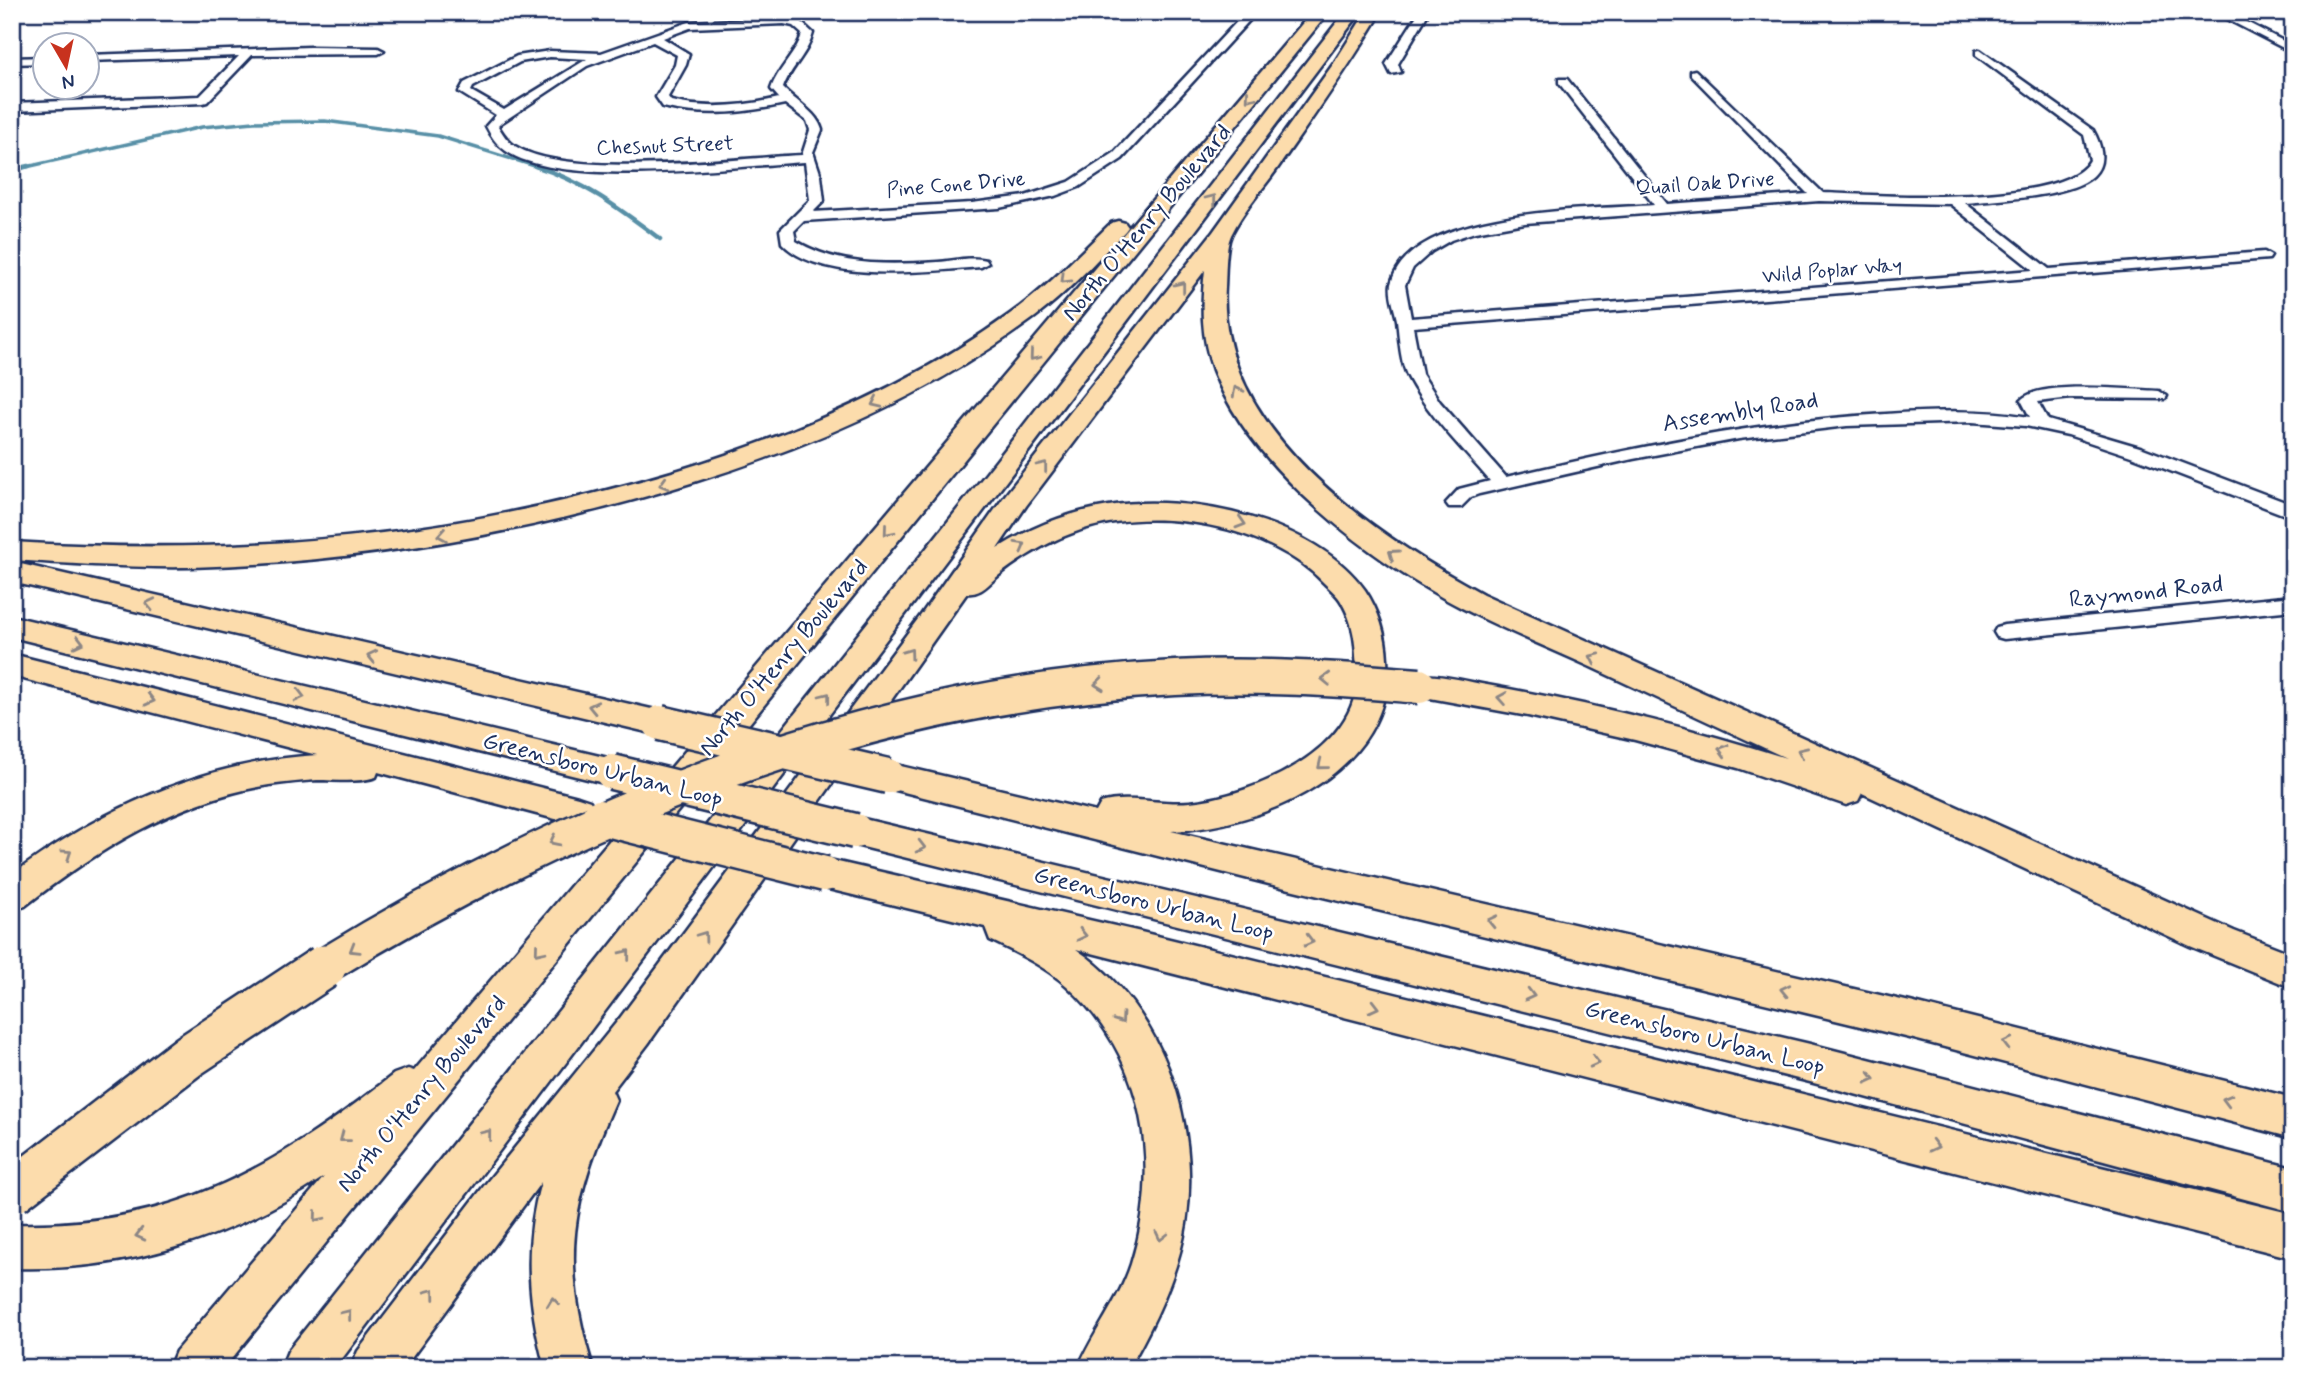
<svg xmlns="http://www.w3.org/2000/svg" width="2305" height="1380" font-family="Mynerve,sans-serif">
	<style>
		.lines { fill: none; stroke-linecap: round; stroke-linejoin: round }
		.stream-far1 { stroke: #5890a7; stroke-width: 3.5 }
		.stream { stroke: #5890a7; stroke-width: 4.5 }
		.minor-casing { stroke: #1b2f5e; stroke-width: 5 }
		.highway-casing { stroke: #1b2f5e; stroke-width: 5 }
		.minor { fill: #fff; fill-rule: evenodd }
		.highway { fill: #fcdcac; fill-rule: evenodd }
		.highway-bridge-far1-casing { stroke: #1b2f5e; stroke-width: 39; stroke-linecap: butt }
		.highway-bridge-casing { stroke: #1b2f5e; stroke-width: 48; stroke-linecap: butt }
		.highway-bridge-far1 { stroke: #fcdcac; stroke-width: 34 }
		.highway-bridge { stroke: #fcdcac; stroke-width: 43 }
		.oneway { stroke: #8c8685 }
		.labels { text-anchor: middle; stroke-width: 5; stroke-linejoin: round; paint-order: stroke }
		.far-street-label { font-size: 21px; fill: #1b2f5e; stroke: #fff }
		.street-label { font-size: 24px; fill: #1b2f5e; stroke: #fff }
	</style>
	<rect width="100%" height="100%" fill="#fff"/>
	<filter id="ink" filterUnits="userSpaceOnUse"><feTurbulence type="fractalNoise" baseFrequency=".0143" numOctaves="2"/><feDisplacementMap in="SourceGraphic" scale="14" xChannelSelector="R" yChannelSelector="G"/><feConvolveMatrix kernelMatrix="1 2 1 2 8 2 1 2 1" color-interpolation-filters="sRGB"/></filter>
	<g filter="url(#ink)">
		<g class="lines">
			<!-- stream-far1 -->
			<path class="stream-far1" d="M22,168L202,127L254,122L325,121L438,136L541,168"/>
			<!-- stream -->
			<path class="stream" d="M535,166C583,181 620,209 660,239
				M12,170L29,166"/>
			<defs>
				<path id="minor" d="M530,12H644L639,15H535Z
					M1246,12H1257L1122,159L1079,187L1055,196L999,208L804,221L794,231L796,241C839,267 888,265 938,262C953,261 971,256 986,260L988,263L981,267C929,271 821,285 782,243L780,230L810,200L805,162C735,166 561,189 506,151C496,144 491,136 486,126L496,115L459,92L464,83L517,56L550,51L601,53L689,22L784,18L800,21L813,33C808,54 790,68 783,88C796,102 817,112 822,130L813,152L821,176L824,201L813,212L972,203L1025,196L1069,182L1114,153ZM784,24L793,26L802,34C796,55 778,68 771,89L779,98C744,106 707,110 671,101L668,97L686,65L689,54L663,38L690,28ZM653,42L677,55L675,65L656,97L663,107C705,117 744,113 785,104L807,121L810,130L802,155C736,158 568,180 515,146C507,141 503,134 498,126L501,123L587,66ZM550,57L587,59L504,110L471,91L473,87L520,62Z
					M1419,12H1429L1398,64L1401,72L1391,74L1386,64Z
					M2213,12H2227L2293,46V53Z
					M56,38L60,39V43L46,47V44Z
					M310,47L378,48L384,51L378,54L252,55L207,102L203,103L12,111V103L200,96L239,56L88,61V55Z
					M1980,50L2093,130C2101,144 2107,163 2093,176C2071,197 1996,200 1965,203L2049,269L2264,252L2271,256L2269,259L1413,327L1422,374L1440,402L1506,477C1632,448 1757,421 1886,414C1933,411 1982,409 2030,417L2021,400C2039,380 2131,390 2159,391L2167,396L2165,399L2071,398L2038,402L2048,420L2143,448L2293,505V518L2131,456L2068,435L2026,426L1972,422L1847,426L1739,439L1633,459L1479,494L1471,497L1461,507H1449L1446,503L1459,489L1490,481C1462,448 1428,415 1408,377C1400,362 1399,335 1397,320C1395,310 1389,294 1391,284C1410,207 1592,210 1654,205L1559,83V79H1567L1667,204L1808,194L1691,75V71L1695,70L1823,193C1875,195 2064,208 2090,160L2084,135L1976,55V51ZM1819,201L1950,204L2033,270L1411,318L1405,285L1413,268L1432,251L1451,240L1475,232L1525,223Z
					M46,57V63L12,64V58Z
					M2293,596V610L2004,639L1997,637L1994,632L1997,627L2004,625Z"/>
				<path id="highway" d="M1312,12H1329L224,1368H169L176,1351L324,1177C231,1239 125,1272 12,1268V1224C172,1228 272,1170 394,1074L408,1069L414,1071Z
					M1345,12H1361L335,1368H281L288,1351L996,461Z
					M1369,15L1377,20C1346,71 1311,120 1277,169C1262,190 1242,212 1231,235C1225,248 1226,272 1225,287C1216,430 1373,534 1483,594L2234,931L2293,954V988L2190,946L1862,793L1858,801L1846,805L1738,768L1635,740L1528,716L1408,694L1403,686L1408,678C1431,671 1463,681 1487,685C1589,703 1688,727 1786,758C1721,728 1657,698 1593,668C1549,648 1505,630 1462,608C1372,562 1250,468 1213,370C1201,337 1201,304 1205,270L1026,506L997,549C1031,527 1069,512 1109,506C1190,493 1315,520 1365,590C1379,611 1386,635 1387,659C1395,771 1264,827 1171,831L1910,1002L2293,1098V1138L1910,1038L1269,884L876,785L871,776L876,767L888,763L1096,812L1101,803C1126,795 1162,805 1190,802C1252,796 1360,750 1357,674C1356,647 1355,626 1342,603C1338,595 1330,589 1324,583C1270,525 1155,505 1081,530C1051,540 1023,556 998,576C988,584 981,595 967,593L648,1044L612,1091L616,1100C571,1202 560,1260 593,1368H545C528,1305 523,1245 541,1182L404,1368H351L358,1351L487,1182L620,1018L921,615L1006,494L1213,232L1334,63L1363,17Z
					M1118,221L1125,223L1128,227L1125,231C1093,264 1062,299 1024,325C925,397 811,446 694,482C531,533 364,562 192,567C132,568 72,564 12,560V542C247,556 454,538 679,470C795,434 911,386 1010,314C1047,288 1079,254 1111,223Z
					M12,562L660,711L671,714L676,723L671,732L660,735L12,582Z
					M12,616L612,759L624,763L629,772L624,781L612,785L12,637Z
					M12,654L578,797L590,801L595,811L590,821L578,825L378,772L376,777C357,783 337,780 317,780C301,781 284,783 269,785C177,800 97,850 25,906L12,910V875C102,808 205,762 317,755L12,676Z
					M855,817L1810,1044L2293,1168V1212L1810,1082L855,845L843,841L838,831L843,821Z
					M825,859L1141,932L2293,1214V1258L1076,949C1163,1008 1201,1123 1186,1224C1178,1275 1154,1324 1129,1368H1078C1093,1332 1119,1301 1131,1264C1162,1166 1145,1056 1067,986C1045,966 1017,953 990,940L985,927L812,885L807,874L812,863Z"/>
			</defs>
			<!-- minor casing -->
			<use href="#minor" class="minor-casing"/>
			<!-- highway casing -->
			<use href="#highway" class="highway-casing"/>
			<!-- minor -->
			<use href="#minor" class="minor"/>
			<!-- highway -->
			<use href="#highway" class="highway"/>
			<defs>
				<path id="highway-bridge-far1" d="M660,723L888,776
					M612,772L855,831
					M599,817L825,874
					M321,968C578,810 871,693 1175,678C1257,674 1338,679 1419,686"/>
				<path id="highway-bridge" d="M12,1192L189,1056L324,967"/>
			</defs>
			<!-- highway-bridge-far1 casing -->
			<use href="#highway-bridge-far1" class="highway-bridge-far1-casing"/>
			<!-- highway-bridge casing -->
			<use href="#highway-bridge" class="highway-bridge-casing"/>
			<!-- highway-bridge-far1 -->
			<use href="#highway-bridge-far1" class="highway-bridge-far1"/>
			<!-- highway-bridge -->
			<use href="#highway-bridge" class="highway-bridge"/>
		</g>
		<!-- one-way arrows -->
		<defs><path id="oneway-chevron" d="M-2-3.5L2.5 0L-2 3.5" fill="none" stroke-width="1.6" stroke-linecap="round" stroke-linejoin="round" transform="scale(1.75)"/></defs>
		<g class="oneway">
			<use href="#oneway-chevron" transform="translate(1250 97) rotate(130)"/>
			<use href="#oneway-chevron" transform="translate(1212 199) rotate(-52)"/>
			<use href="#oneway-chevron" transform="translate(1065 279) rotate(135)"/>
			<use href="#oneway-chevron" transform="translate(1181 286) rotate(-52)"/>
			<use href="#oneway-chevron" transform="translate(1034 356) rotate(130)"/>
			<use href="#oneway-chevron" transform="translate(1237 391) rotate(-118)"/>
			<use href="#oneway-chevron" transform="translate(876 403) rotate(155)"/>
			<use href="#oneway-chevron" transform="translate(1043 466) rotate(-52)"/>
			<use href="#oneway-chevron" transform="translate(664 484) rotate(164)"/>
			<use href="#oneway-chevron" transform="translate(1241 523) rotate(17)"/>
			<use href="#oneway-chevron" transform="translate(888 531) rotate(130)"/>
			<use href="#oneway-chevron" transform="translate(442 535) rotate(171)"/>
			<use href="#oneway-chevron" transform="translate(1021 546) rotate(-29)"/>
			<use href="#oneway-chevron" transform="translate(1393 554) rotate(-145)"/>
			<use href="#oneway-chevron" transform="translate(150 604) rotate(-167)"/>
			<use href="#oneway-chevron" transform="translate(79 642) rotate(14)"/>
			<use href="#oneway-chevron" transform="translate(909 653) rotate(-54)"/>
			<use href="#oneway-chevron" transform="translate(372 656) rotate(-167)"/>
			<use href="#oneway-chevron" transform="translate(1594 658) rotate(-155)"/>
			<use href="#oneway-chevron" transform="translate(1326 679) rotate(-178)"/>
			<use href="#oneway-chevron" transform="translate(1099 684) rotate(174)"/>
			<use href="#oneway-chevron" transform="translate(300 696) rotate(14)"/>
			<use href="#oneway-chevron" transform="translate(826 697) rotate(-52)"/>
			<use href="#oneway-chevron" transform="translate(1502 698) rotate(-170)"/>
			<use href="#oneway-chevron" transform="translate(150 700) rotate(14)"/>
			<use href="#oneway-chevron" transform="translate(593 707) rotate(-167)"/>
			<use href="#oneway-chevron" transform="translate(1723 750) rotate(-164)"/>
			<use href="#oneway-chevron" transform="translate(1802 752) rotate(-156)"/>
			<use href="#oneway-chevron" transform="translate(1322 765) rotate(141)"/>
			<use href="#oneway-chevron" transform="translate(554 841) rotate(154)"/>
			<use href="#oneway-chevron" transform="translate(921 847) rotate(14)"/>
			<use href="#oneway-chevron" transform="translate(67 854) rotate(-34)"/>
			<use href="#oneway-chevron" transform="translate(1492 921) rotate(-167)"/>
			<use href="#oneway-chevron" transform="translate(1082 935) rotate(13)"/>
			<use href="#oneway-chevron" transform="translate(703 936) rotate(-54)"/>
			<use href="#oneway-chevron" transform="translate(1309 941) rotate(14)"/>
			<use href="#oneway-chevron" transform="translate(354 949) rotate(149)"/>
			<use href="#oneway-chevron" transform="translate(539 951) rotate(130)"/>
			<use href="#oneway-chevron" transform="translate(626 954) rotate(-52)"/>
			<use href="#oneway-chevron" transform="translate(1785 990) rotate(-167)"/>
			<use href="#oneway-chevron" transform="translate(1530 995) rotate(14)"/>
			<use href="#oneway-chevron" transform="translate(1374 1007) rotate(14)"/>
			<use href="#oneway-chevron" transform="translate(1120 1019) rotate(55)"/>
			<use href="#oneway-chevron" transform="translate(2007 1043) rotate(-166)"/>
			<use href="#oneway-chevron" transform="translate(1595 1062) rotate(14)"/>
			<use href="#oneway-chevron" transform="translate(1870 1078) rotate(14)"/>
			<use href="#oneway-chevron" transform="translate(2227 1100) rotate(-165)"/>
			<use href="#oneway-chevron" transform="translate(487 1134) rotate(-52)"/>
			<use href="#oneway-chevron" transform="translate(344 1138) rotate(142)"/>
			<use href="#oneway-chevron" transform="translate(1934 1146) rotate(14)"/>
			<use href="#oneway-chevron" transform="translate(318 1217) rotate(130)"/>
			<use href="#oneway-chevron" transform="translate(140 1235) rotate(166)"/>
			<use href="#oneway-chevron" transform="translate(1161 1236) rotate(103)"/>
			<use href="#oneway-chevron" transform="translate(431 1293) rotate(-53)"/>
			<use href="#oneway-chevron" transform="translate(553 1302) rotate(-97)"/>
			<use href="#oneway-chevron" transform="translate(347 1314) rotate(-52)"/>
		</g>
	</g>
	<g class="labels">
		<!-- far-street labels -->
		<g class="far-street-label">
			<text transform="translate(665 145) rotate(-2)" y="7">Chesnut Street</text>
			<text transform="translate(1705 183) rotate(-4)" y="7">Quail Oak Drive</text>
			<text transform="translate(956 184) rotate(-5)" y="7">Pine Cone Drive</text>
			<text transform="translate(1832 270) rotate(-5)" y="7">Wild Poplar Way</text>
		</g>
		<!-- street labels -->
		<g class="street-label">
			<text transform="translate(1146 222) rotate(-50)" y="8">North O'Henry Boulevard</text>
			<text transform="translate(1740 411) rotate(-9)" y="8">Assembly Road</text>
			<text transform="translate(2146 591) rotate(-6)" y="8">Raymond Road</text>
			<text transform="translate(783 657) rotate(-50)" y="8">North O'Henry Boulevard</text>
			<text transform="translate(603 769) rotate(14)" y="8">Greensboro Urban Loop</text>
			<text transform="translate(1154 903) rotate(14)" y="8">Greensboro Urban Loop</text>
			<text transform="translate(1705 1037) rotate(14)" y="8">Greensboro Urban Loop</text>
			<text transform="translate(421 1093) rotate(-50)" y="8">North O'Henry Boulevard</text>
		</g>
	</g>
	<!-- margin -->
	<rect width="2305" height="1380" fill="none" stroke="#fff" stroke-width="42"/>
	<rect x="21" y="21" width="2263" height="1338" fill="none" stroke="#1b2f5e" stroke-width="2.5" filter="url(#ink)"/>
	<!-- north arrow -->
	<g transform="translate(66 66) rotate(171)"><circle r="33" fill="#ffffff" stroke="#a4acbf" stroke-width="2"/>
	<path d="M0-5L12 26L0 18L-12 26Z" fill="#c8321e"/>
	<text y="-10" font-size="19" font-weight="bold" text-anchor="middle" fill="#1b2f5e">N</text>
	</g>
</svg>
